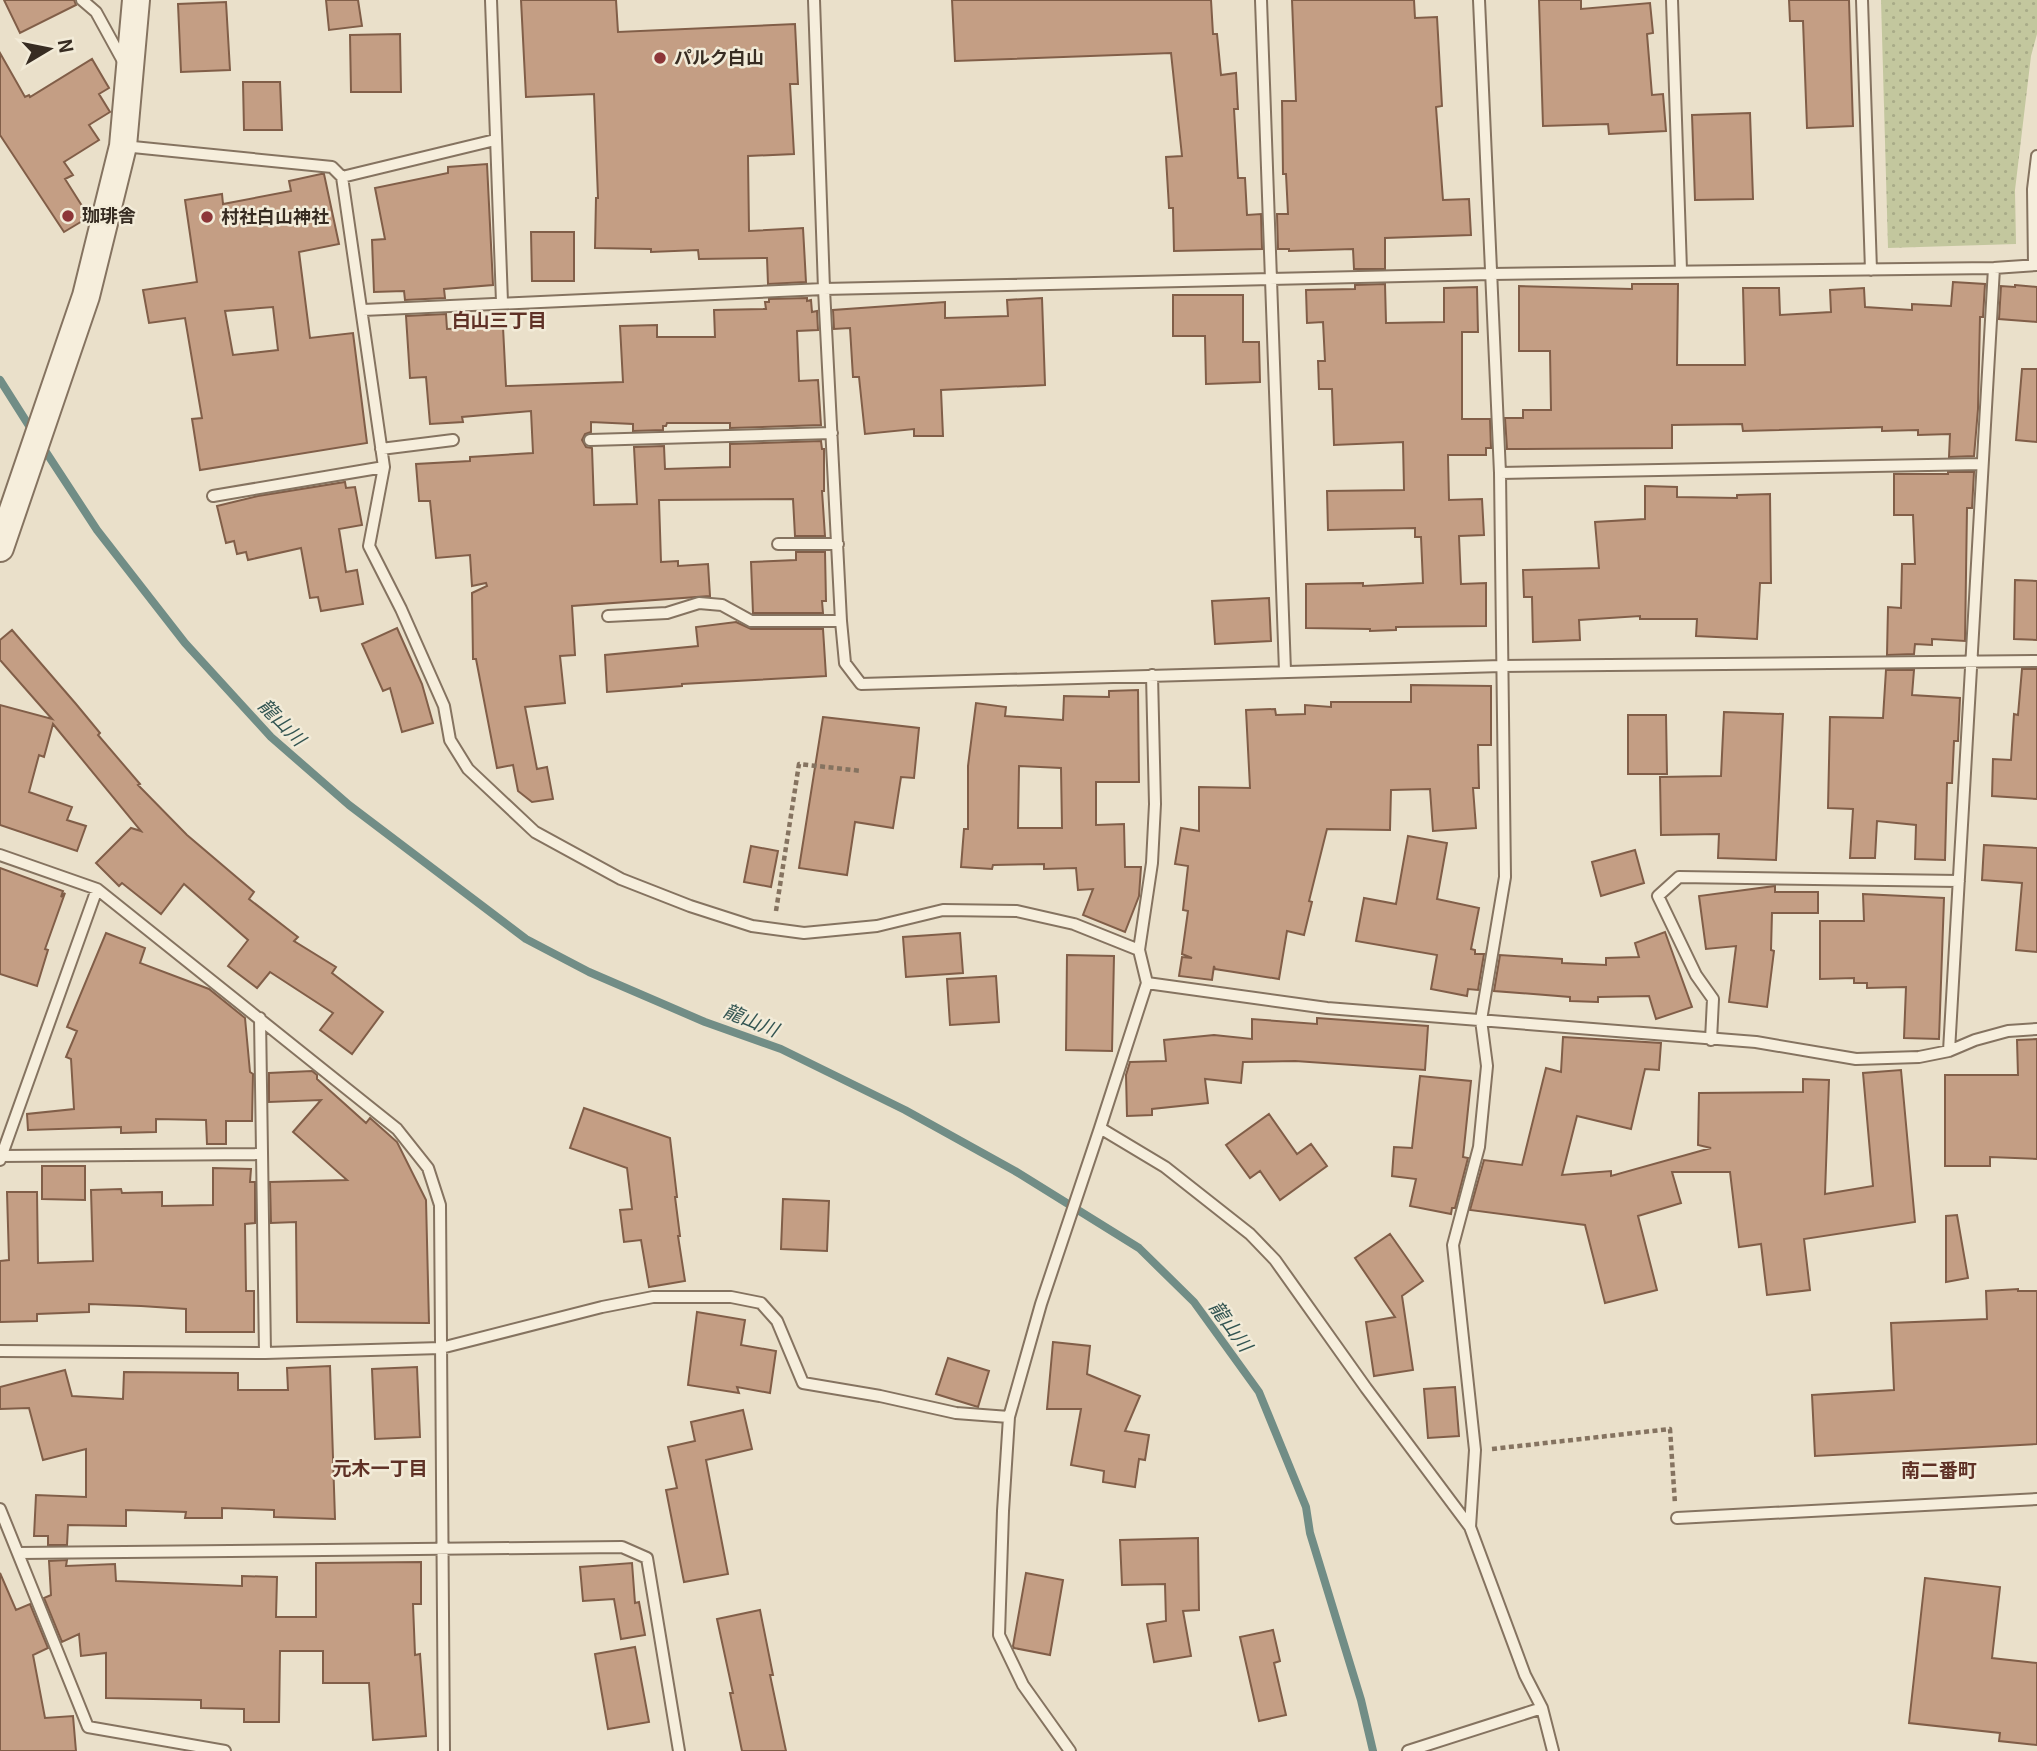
<svg xmlns="http://www.w3.org/2000/svg" width="2037" height="1751" font-family="Georgia,'Noto Sans JP',serif">
	<style>
		.park { fill: url(#park-dots) }
		.lines { fill: none; stroke-linecap: round; stroke-linejoin: round }
		.stream { stroke: #718d86; stroke-width: 8 }
		.building { fill: #c49e84; stroke: #815e48; stroke-width: 2; fill-rule: evenodd }
		.service-casing { stroke: #857360; stroke-width: 14 }
		.tertiary-casing { stroke: #857360; stroke-width: 30 }
		.path { stroke: #857360; stroke-width: 4.5; stroke-dasharray: 5 3.5; stroke-linecap: butt }
		.service { stroke: #f6eedc; stroke-width: 10 }
		.tertiary { stroke: #f6eedc; stroke-width: 26 }
		.poi-dot { fill: #8d3638; stroke: #f2ebd8; stroke-width: 2.5 }
		.labels { text-anchor: middle; stroke-width: 5; stroke-linejoin: round; paint-order: stroke }
		.poi-label { font-size: 18px; font-weight: bold; fill: #372c22; stroke: #f2ebd8; text-anchor: start }
		.neighbourhood-label { font-size: 19px; font-weight: bold; fill: #5f3126; stroke: #f2ebd8 }
		.water-label { font-size: 19px; font-style: italic; fill: #335552; stroke: #f2ebd8 }
	</style>
	<defs>
		<pattern id="park-dots" width="8" height="8" patternUnits="userSpaceOnUse" patternTransform="scale(1.75)"><rect width="8" height="8" fill="#c3c79e"/><path d="M2 2h.1M6 6h.1" fill="none" stroke="#a8ab88" stroke-width="1.8" stroke-linecap="round"/></pattern>
	</defs>
	<rect width="100%" height="100%" fill="#eae0ca"/>
	<!-- park -->
	<path class="park" d="M1881,0H2037V34L2031,56L2015,190L2016,244L1888,248Z"/>
	<g class="lines">
		<!-- stream -->
		<path class="stream" d="M0,380L33,432
			M42,446L97,530L185,643L271,737L349,805L526,939L589,972L705,1022L781,1049L905,1110L1015,1171L1139,1248L1194,1302L1259,1392L1306,1507L1310,1533L1361,1700L1373,1751"/>
	</g>
	<!-- building -->
	<path class="building" d="M4,0H74L76,5L20,33Z
		M326,0H358L362,26L329,30Z
		M521,0H616L618,32L795,24L798,84H790L794,154L748,156L749,231L803,228L806,282L768,284L767,258L699,259L698,250L651,252V249L595,248L596,198H598L594,94L526,97Z
		M952,0H1211L1213,34H1217L1221,75L1236,73L1238,109H1234L1238,178H1245L1247,215L1261,214L1262,249L1174,251L1173,208H1169L1166,157L1182,156L1171,53L955,61Z
		M1292,0H1414L1415,18L1437,17L1442,106L1436,107L1443,200L1469,199L1471,235L1385,238V269H1354L1353,249L1289,251V249H1278L1277,214H1288L1286,174H1283L1282,101H1296Z
		M1539,0H1581V9L1650,3L1653,33L1647,34L1652,95L1663,94L1666,131L1609,134L1608,124L1543,126Z
		M1789,0H1849L1853,126L1807,128L1803,21H1790Z
		M226,2L230,70L181,72L178,4Z
		M400,34L401,92H351L350,35Z
		M0,53L25,97L29,95L30,97L92,59L109,88L99,94L110,112L89,125L99,140L64,162L73,175L65,179L89,217L64,232L0,135Z
		M243,82H280L282,130H244Z
		M1750,113L1753,199L1695,200L1692,115Z
		M487,164L493,285L444,289L445,298L405,300L404,291L374,292L372,240L385,239L375,188L448,173V167Z
		M321,174H324L339,244L299,252L310,338L353,333L367,443L200,470L192,419L202,418L185,318L149,323L143,290L197,282L185,200L222,194L223,204L291,191L289,181ZM273,307L278,350L233,355L225,311Z
		M531,232H574V281H532Z
		M1953,282L1985,284L1983,317H1980L1978,409L1974,456L1949,457L1950,434L1918,435V430L1882,431V427L1743,431L1742,424L1672,425V448L1507,449L1505,418H1523V410H1551L1550,351H1519V286L1632,289V284H1678L1677,365H1745L1743,288H1779L1780,315L1831,312L1830,290L1864,288L1865,307L1912,310V304L1951,306Z
		M1385,284L1386,323L1444,322V288L1477,287L1478,332H1462V419H1490L1491,448H1486V455H1448L1449,500L1482,499L1484,535L1459,536L1461,584L1486,583V626L1396,627V630L1370,631V629L1306,628V584L1363,583V586L1423,583L1421,537H1415V528L1328,530L1327,491L1404,490L1403,442L1334,445L1332,389H1319L1318,361H1325L1323,322L1307,323L1306,290L1355,289V285Z
		M2015,285L2037,287V322L1999,319L2001,286L2015,287Z
		M1173,295H1243V342H1259L1260,382L1206,384L1205,336H1173Z
		M807,298V301L811,300L812,312L817,311L818,330L797,331L799,381L818,380L821,425L730,428V423H667L666,426H663V430L633,431V424L591,422V432L585,434L582,440L586,447L592,448L594,505L637,504L634,447L664,446L665,469L730,467V444L821,441L822,449H824V491H822L825,536H795L793,499L659,500L661,562L678,561V566L708,564L710,596L572,606L575,655L560,656L565,703L525,707L537,769L547,767L553,799L532,802L518,791L513,765L497,768L476,659H473L472,593L487,586L486,583L472,586L470,555L436,558L430,501H419L416,464L470,461V457L533,453L531,411L462,417L463,422L430,424L426,377L410,378L406,316L446,314L447,329L503,327L506,386L623,382L620,326L657,325V337H715L714,310L766,309L765,302H769V299Z
		M1042,298L1045,385L941,390L943,436H914V429L865,434L859,377H853L850,328L834,329L833,310L945,302V318L1008,316L1007,300Z
		M2022,369H2037V442L2016,440Z
		M1948,472H1974L1972,508H1967L1965,641L1932,639V645L1915,644L1914,654L1887,655L1888,607L1901,608L1902,564H1915L1913,515H1894V474H1948Z
		M345,482L346,488L355,487L362,525L339,529L346,572L357,570L363,604L321,611L318,597L310,598L301,548L248,560L246,552L237,554L234,541L226,543L217,506L258,496Z
		M1645,486L1677,487V497L1737,498V495L1770,494L1771,583H1760L1757,639L1696,636L1697,619H1640V616L1579,620L1580,640L1533,642L1532,597H1524L1523,570L1599,568L1595,522L1645,519Z
		M796,552H825L826,601H822L823,613H753L751,562L796,560Z
		M2015,580L2037,581V640L2014,639Z
		M1269,598L1271,641L1215,644L1212,601Z
		M736,622L751,629H823L826,676L682,684V686L607,692L605,655L698,646L696,627Z
		M397,628L422,684L433,723L402,732L390,688L383,691L362,644Z
		M12,630L76,704L100,733L98,735L140,784L138,785L187,835L254,892L249,899L298,937L294,941L336,967L332,973L383,1012L352,1054L320,1030L333,1013L270,972L257,988L228,966L248,940L184,884L161,914L122,883L119,886L96,863L131,828L141,831L53,724L44,757L39,755L29,792L72,807L67,820L86,826L77,851L0,825V705L52,719L0,660V640Z
		M2022,669H2037V799L1992,796L1993,759L2011,760L2014,714L2018,715Z
		M1886,670H1914L1912,695L1960,698L1958,741H1954L1952,783H1947L1945,860L1915,859L1916,825L1877,821L1875,858H1850L1853,809L1828,808L1830,717L1883,718Z
		M1411,685L1491,686V745H1478L1479,788H1473L1476,828L1433,831L1430,789L1391,790L1390,830L1327,829L1309,901L1312,902L1304,935L1287,931L1279,979L1215,969L1214,966L1212,980L1179,976L1182,957L1192,958L1182,954L1188,911L1183,910L1188,866L1175,864L1181,828L1199,831V787L1250,788L1246,710L1275,709L1276,715L1305,714V705L1331,707V702H1411Z
		M1138,690L1139,782H1096V825L1124,824L1125,867H1141L1139,896L1125,932L1083,915L1093,889L1078,890L1076,868L1044,869V864L993,865L992,869L961,867L964,829H968V766L976,703L1006,707L1005,716L1063,720L1064,696L1109,697V691ZM1019,766L1061,768L1062,828H1018Z
		M1724,712L1783,714L1776,860L1718,858L1719,834L1661,835L1660,777L1721,776Z
		M1628,715H1666L1667,774H1628Z
		M823,717L919,728L914,778L901,777L893,828L855,822L847,875L799,868Z
		M1408,836L1447,843L1437,899L1479,908L1471,949L1475,950V954H1484L1478,990L1468,989L1467,996L1431,989L1437,955L1356,941L1364,898L1396,904Z
		M1984,845L2037,848V952L2016,950L2022,883L1982,880Z
		M751,846L778,851L771,887L744,882Z
		M1635,850L1644,883L1601,896L1592,862Z
		M0,868L63,891L61,897L65,893L45,949L48,950L37,986L0,974Z
		M1775,886V892H1818V913H1772L1771,950L1774,951L1767,1007L1729,1002L1736,946L1706,949L1699,896Z
		M1863,894L1944,898L1939,1039L1904,1038L1906,987L1867,988V983H1854V978L1820,979V921H1864Z
		M1665,932L1692,1007L1656,1019L1649,996L1598,997V1002L1570,1001V997L1494,991L1500,955L1562,959V963L1606,965V958L1639,957L1635,943Z
		M106,933L145,948L140,963L209,989L245,1018L250,1072L253,1074L252,1121H226V1144H207L206,1120L156,1119V1132L121,1133V1127L28,1130L27,1114L74,1109L71,1059L66,1057L77,1031L67,1027Z
		M960,933L963,973L906,977L903,937Z
		M1067,955L1114,956L1112,1051L1066,1050Z
		M996,976L999,1022L950,1025L947,979Z
		M1317,1018L1428,1026L1425,1070L1295,1061L1243,1062L1241,1083L1205,1079L1208,1103L1152,1109V1115L1127,1116L1126,1075L1130,1062L1166,1061L1164,1040L1214,1035L1252,1039V1019L1317,1024Z
		M1563,1037L1661,1043L1659,1070L1645,1069L1631,1129L1577,1116L1562,1175L1611,1171V1176L1711,1148L1698,1145L1699,1093L1803,1092V1079L1829,1080L1825,1194L1873,1186L1863,1073L1901,1070L1915,1222L1804,1239L1810,1290L1767,1295L1761,1244L1739,1247L1730,1172H1672L1681,1203L1638,1216L1657,1290L1605,1303L1585,1225L1470,1210L1484,1160L1522,1165L1546,1068L1561,1072Z
		M2037,1039V1159L1990,1157V1166H1945V1075H2018L2017,1040Z
		M312,1071L317,1075V1079L366,1123L370,1118L397,1142L426,1200L429,1323L297,1322L296,1222L271,1223L270,1182L347,1180L293,1132L321,1100L269,1102V1073Z
		M1420,1076L1471,1081L1463,1157L1468,1158L1455,1208H1452L1451,1214L1410,1206L1416,1179L1392,1176L1394,1147L1412,1148Z
		M584,1108L670,1138L677,1197H675L680,1236H678L685,1281L649,1287L641,1240L624,1242L620,1210L632,1209L627,1168L570,1148Z
		M1269,1114L1297,1154L1311,1144L1327,1166L1280,1200L1260,1171L1250,1178L1226,1145Z
		M42,1166H85V1200L42,1199Z
		M213,1168L251,1169L250,1182H255V1223L245,1224L246,1291H254V1332H186V1309L141,1306L89,1304V1312L37,1314V1321L0,1322V1261L9,1260L7,1192H37L38,1263L93,1261L91,1190L121,1189L122,1193L162,1192V1206L213,1205Z
		M783,1199L829,1201L827,1251L781,1249Z
		M1957,1215L1968,1278L1946,1282V1216Z
		M1390,1234L1423,1281L1402,1296L1413,1370L1374,1376L1366,1322L1395,1317L1355,1258Z
		M2018,1289V1291H2037V1444L1815,1456L1812,1395L1894,1390L1891,1323L1987,1319L1986,1291Z
		M697,1312L745,1320L741,1345L776,1351L770,1393L737,1387L739,1393L688,1385Z
		M1053,1342L1090,1346L1087,1374L1140,1396L1125,1431L1149,1435L1145,1460L1139,1459L1135,1487L1103,1482L1104,1471L1071,1465L1081,1409H1047Z
		M948,1358L989,1371L978,1407L936,1394Z
		M330,1366L335,1519L274,1517V1510L222,1508V1518H185L186,1512L126,1510V1526L68,1525L67,1545H48V1536H34L36,1495L86,1497V1449L43,1460L29,1408L0,1409V1387L65,1370L72,1396L123,1399L124,1372L238,1373V1390H288L287,1368Z
		M417,1367L420,1437L375,1439L372,1369Z
		M1455,1387L1459,1436L1428,1438L1424,1389Z
		M743,1410L752,1449L706,1460L728,1574L684,1582L666,1490L677,1488L668,1447L695,1441L691,1422Z
		M1198,1538L1199,1610L1183,1611L1191,1656L1154,1662L1147,1624L1166,1621L1165,1584L1122,1585L1120,1540Z
		M67,1560L66,1566L115,1564L116,1581L242,1586V1576L277,1577L276,1617H316V1563L421,1562V1604H413L415,1655L420,1654L426,1736L373,1740L369,1683H323V1651H280L279,1722H244V1709L201,1708V1700L106,1698V1653L81,1656L79,1634L62,1642L44,1598L51,1595L49,1561Z
		M632,1563L635,1603L639,1602L645,1635L621,1639L614,1599L583,1601L580,1567Z
		M0,1573L16,1610L30,1604L48,1648L33,1655L45,1718L73,1716L76,1751H0Z
		M1026,1573L1063,1580L1050,1655L1014,1648L1013,1646Z
		M1925,1578L2000,1587L1992,1658L2037,1663V1745L1999,1741L2000,1733L1909,1723Z
		M760,1610L773,1675H770L786,1751H742L730,1693H733L717,1619Z
		M1273,1630L1280,1661L1274,1663L1286,1715L1259,1721L1240,1637Z
		M635,1647L649,1722L608,1729L595,1654Z"/>
	<g class="lines">
		<defs>
			<path id="service" d="M82,0L96,12L124,63
				M491,0L502,302
				M814,0L824,289L841,621L845,663L861,684L1502,666L2037,661
				M1261,0L1285,671
				M1672,0L1681,270
				M1862,0L1871,270
				M123,146L332,167L342,177L384,467L369,546L401,609L444,706L450,740L468,769L535,832L621,879L690,906L752,926L804,933L877,926L943,910L1017,911L1074,924L1139,950L1147,983L1327,1008L1756,1042L1856,1059L1919,1057L1949,1051L1975,1040L2008,1031L2037,1029
				M342,177L495,140
				M2034,264L2033,189L2037,156
				M363,310L824,289L1492,274L1994,268L2037,265
				M590,440L832,433
				M381,449L453,440
				M1500,473L1982,464
				M213,496L384,467
				M778,544H838
				M608,616L667,613L699,603L722,605L751,621H841
				M0,855L97,889L397,1129L428,1168L440,1205L444,1751
				M1139,950L1152,863L1155,804L1152,675
				M1147,983L1100,1128L1165,1167L1250,1234L1275,1260L1366,1388L1470,1527L1525,1675L1542,1708
				M260,1018L265,1353
				M1711,1040L1713,999L1696,975L1658,896L1679,877L1959,881
				M1949,1051L1994,268
				M1,1156L262,1154
				M0,1160L97,889
				M0,1351L265,1353L441,1348L602,1307L653,1297H731L761,1303L777,1321L803,1383L880,1396L956,1413L1009,1417
				M0,1509L88,1727L225,1751
				M1677,1518L2037,1499
				M1470,1527L1475,1450L1453,1245L1479,1147L1487,1066L1481,1020L1505,877L1500,473L1479,0
				M19,1553L622,1547L647,1558L679,1751
				M1070,1751L1023,1685L999,1635L1003,1511L1009,1417L1041,1304L1100,1128
				M1408,1751L1542,1708L1553,1751"/>
			<path id="tertiary" d="M0,548L86,296L123,146L136,0"/>
		</defs>
		<!-- service casing -->
		<use href="#service" class="service-casing"/>
		<!-- tertiary casing -->
		<use href="#tertiary" class="tertiary-casing"/>
		<!-- path -->
		<path class="path" d="M776,911L799,764L862,771
			M1492,1449L1670,1429L1675,1504"/>
		<!-- service -->
		<use href="#service" class="service"/>
		<!-- tertiary -->
		<use href="#tertiary" class="tertiary"/>
	</g>
	<!-- markers -->
	<g class="poi-dot">
		<circle cx="660" cy="58" r="7"/>
		<circle cx="68" cy="216" r="7"/>
		<circle cx="207" cy="217" r="7"/>
	</g>
	<g class="labels">
		<!-- poi labels -->
		<g class="poi-label">
			<text x="674" y="64">パルク白山</text>
			<text x="82" y="222">珈琲舎</text>
			<text x="221" y="223">村社白山神社</text>
		</g>
		<!-- neighbourhood labels -->
		<g class="neighbourhood-label">
			<text x="499" y="327">白山三丁目</text>
			<text x="380" y="1475">元木一丁目</text>
			<text x="1939" y="1477">南二番町</text>
		</g>
		<!-- water labels -->
		<g class="water-label">
			<text transform="translate(282 722) rotate(45)" y="7">龍山川</text>
			<text transform="translate(751 1020) rotate(22)" y="7">龍山川</text>
			<text transform="translate(1231 1326) rotate(54)" y="7">龍山川</text>
		</g>
	</g>
	<!-- north arrow -->
	<g transform="translate(49 49) rotate(80)" stroke="#f2ebd8" stroke-width="5" paint-order="stroke">
	<path d="M0-5L12 26L0 18L-12 26Z" fill="#372c22"/>
	<text y="-10" font-size="19" font-weight="bold" text-anchor="middle" fill="#372c22">N</text>
	</g>
</svg>
